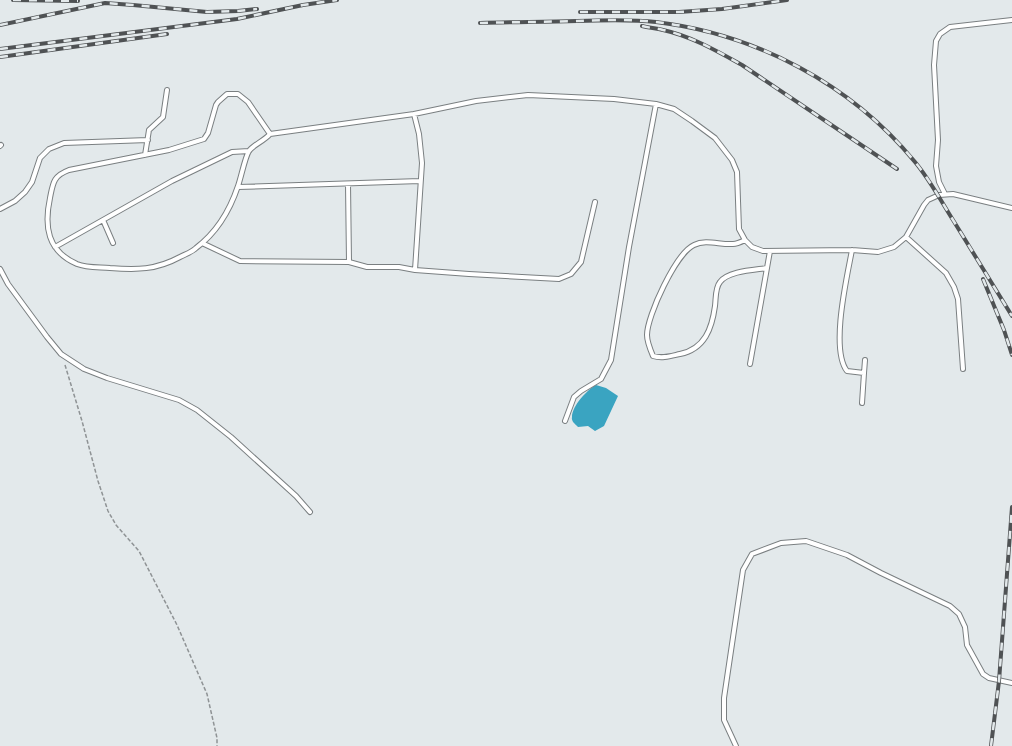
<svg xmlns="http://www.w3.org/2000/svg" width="1012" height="746" font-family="'Source Serif 4',serif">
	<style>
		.water { fill: #3aa4c1 }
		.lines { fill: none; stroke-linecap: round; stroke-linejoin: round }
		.lane-casing { stroke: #7a7f81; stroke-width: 6 }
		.path { stroke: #8f9395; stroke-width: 1.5; stroke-dasharray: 4 2; stroke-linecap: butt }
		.lane { stroke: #fff; stroke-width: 4 }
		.rail-casing { stroke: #4f5254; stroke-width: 4 }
		.rail { stroke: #e3e9eb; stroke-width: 2.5; stroke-dasharray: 8; stroke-linecap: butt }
	</style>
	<rect width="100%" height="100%" fill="#e3e9eb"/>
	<!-- water -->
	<path class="water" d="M596,385L606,388L618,396L604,426L595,431L588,426L578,427C575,424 571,421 572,417C572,406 587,390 596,385Z"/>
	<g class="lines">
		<defs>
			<path id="lane" d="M414,114L419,134L422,163L415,270
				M270,134L248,102L238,94H227L218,102L216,105L208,133L204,139L169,150L69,170C53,176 53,183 50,198C44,226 47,251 77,264C87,268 100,267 110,268C137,270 156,270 180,257C186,254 192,252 196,248C216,233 230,210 238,186C241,178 245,157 249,151C253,145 264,141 270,134L414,114L476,101L528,95L614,99L656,104L674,109L692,121L715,138L732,160L737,172L739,229L745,240L752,247L763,251L852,250L878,252L894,247L906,237L924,205L928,200L939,195L953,194L1012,208
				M0,146L1,145
				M145,155L149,130L163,117L167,90
				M348,184L349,262L367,267H399L415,270L469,274L559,279L571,274L581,262L595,202
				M238,187L420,181
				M945,194L939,182L936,166L938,140L934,65L936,41L940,34L950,27L1012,20
				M0,209L15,201L25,192L32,182L40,158L49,149L64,143L148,140
				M103,220L113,243
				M906,237L946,273L954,287L958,299L963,369
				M745,240C741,242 737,244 733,244C720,245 706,239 694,245C676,253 647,316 647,335C647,342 650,349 653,356C662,359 671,356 680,354C705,349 712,328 715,306C716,298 715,288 720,282C728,271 754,270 767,268
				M202,243L240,261L349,262
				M55,247L172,181L232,152L249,151
				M852,250C847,277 830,349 847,371L864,373L862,403
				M0,269L8,284L47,337L61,354L84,369L107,378L179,400L197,410L231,437L296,496L310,512
				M750,364L770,251
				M864,373L865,360
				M565,421L574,397L581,391L601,379L611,360L629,247L656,104
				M736,746L724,720V698L743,570L752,554L781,543L806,541L847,555L881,573L950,606L959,614L965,627L967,645L983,674L989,678L1012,683"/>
		</defs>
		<!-- lane casing -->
		<use href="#lane" class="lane-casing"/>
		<!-- path -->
		<path class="path" d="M65,365L82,421L98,481L108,511L116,525L139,551L177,625L207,694L217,738V746"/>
		<!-- lane -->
		<use href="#lane" class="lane"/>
		<defs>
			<path id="rail" d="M13,0L78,1
				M580,12H679L722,9L787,0
				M480,23C512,22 544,22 577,21C603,20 630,19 656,22C756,34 851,84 915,162C930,180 941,201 953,220C973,252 992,284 1012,316
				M0,25L105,3L133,5L207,12L238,11L257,9
				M642,26C649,28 656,28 663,30C691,36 717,51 742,65L897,169
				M0,49L237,19L303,5L337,0
				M0,57L167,34
				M983,279L1004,330L1012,355
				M991,746L999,681L1012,507"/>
		</defs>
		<!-- rail casing -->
		<use href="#rail" class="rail-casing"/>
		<!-- rail -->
		<use href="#rail" class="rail"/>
	</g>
</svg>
